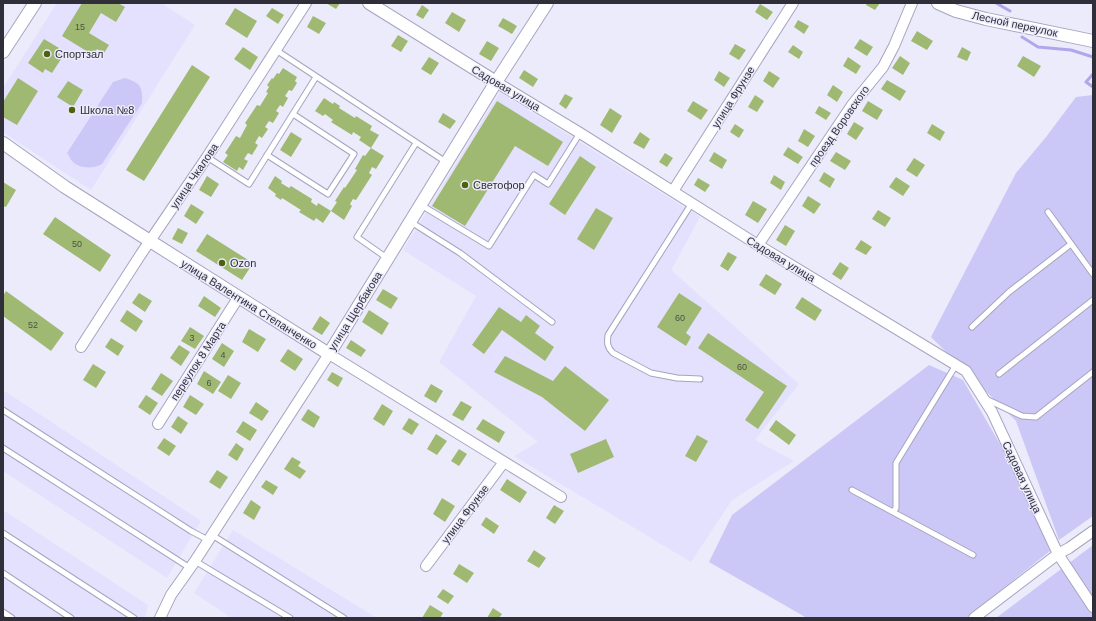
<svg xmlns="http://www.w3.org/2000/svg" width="1096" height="621" font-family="Arial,sans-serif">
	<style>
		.built { fill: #e3e1fd }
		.green { fill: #cbc7f6 }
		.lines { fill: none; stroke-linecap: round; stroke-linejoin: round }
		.stream { stroke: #afa7ec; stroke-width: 3 }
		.building { fill: #a0b972 }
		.service-casing { stroke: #a6a4bf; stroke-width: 7 }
		.minor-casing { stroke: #a6a4bf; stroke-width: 12 }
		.tertiary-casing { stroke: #a6a4bf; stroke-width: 14 }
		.service { stroke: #fff; stroke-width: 5 }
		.minor { stroke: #fff; stroke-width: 10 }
		.tertiary { stroke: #fff; stroke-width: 12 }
		.poi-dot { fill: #4c620e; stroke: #ecebfc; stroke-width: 1.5 }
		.labels { text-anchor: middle; stroke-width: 3; stroke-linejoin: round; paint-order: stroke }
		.number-label { font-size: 9px; fill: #4b5147 }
		.street-label { font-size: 11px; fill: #2f2e39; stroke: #ecebfc }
		.poi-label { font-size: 11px; fill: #2f2e39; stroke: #ecebfc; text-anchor: start }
	</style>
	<rect width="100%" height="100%" fill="#ecebfc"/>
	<!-- built -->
	<path class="built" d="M57,3H161L195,25L91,190L3,132V88Z
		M500,92L700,217L671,270L799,384L755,440L794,461L732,500L691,562L514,456L538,442L439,362L476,296L403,250Z
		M3,390L201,521L167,578L3,471Z
		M3,510L148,605L145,618H3Z
		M233,530L377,618H232L194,593Z"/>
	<!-- green -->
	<path class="green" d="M125,78C140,83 143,86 142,103L102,164C93,169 80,169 72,161C70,159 69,155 67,153L113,82Z
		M1093,95V516L1059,540L1016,421L931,337L1016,173L1046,137L1076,97Z
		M929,365L963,380L1020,479L1050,551L966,618H807L709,562L732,515Z
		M1093,545V618H996Z"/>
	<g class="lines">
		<!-- stream -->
		<path class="stream" d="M996,3L1010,11
			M1022,37L1038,47L1071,50L1093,57
			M1093,74L1086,82L1093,87"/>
	</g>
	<!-- building -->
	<path class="building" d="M82,3H118L125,7L116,22L101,13L89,33L109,45L104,53L97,49L93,55L62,36Z
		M326,3H340L336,9Z
		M867,3H880L875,10L866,5Z
		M760,4L773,12L767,20L755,12Z
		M422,5L429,10L423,19L416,15Z
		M235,8L257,21L247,38L225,24Z
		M272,8L284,15L278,24L266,16Z
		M452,12L466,20L459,32L445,23Z
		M313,16L326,23L319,34L307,27Z
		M503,18L517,26L512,34L498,26Z
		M798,20L809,26L804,34L794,27Z
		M917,31L933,41L927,50L911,41Z
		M398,35L408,41L401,52L391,46Z
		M44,39L59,48L56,52L63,56L52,73L45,69L43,73L28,63Z
		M860,39L873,47L867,56L854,48Z
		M487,41L499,48L491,61L479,54Z
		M735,44L746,50L739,60L729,54Z
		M793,45L803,52L799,59L788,52Z
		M243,47L258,57L250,70L234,59Z
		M962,47L971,52L967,61L957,57Z
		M900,56L910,63L903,75L892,68Z
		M1023,56L1041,66L1034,77L1017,66Z
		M429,57L439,63L431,75L421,69Z
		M848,57L861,66L856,74L843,66Z
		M192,65L210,77L144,181L126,170Z
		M283,68L297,77L295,81L297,83L292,91L289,90L285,96L288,98L283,107L280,105L276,111L279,113L273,123L269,121L265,127L268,129L262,138L259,136L255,143L258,145L252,155L248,153L244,159L248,161L243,170L239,167L237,171L223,162L228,155L225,153L236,136L240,138L247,125L245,123L257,105L260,106L268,93L266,92L269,87L267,85L272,78L273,79L277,73L279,74Z
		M524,70L538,79L533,87L519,78Z
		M719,71L730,78L724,87L714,80Z
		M769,71L780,78L773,88L763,81Z
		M18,78L38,91L17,125L3,117V102Z
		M887,80L906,91L900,101L881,89Z
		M68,81L83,90L73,107L57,97Z
		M833,85L843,92L837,102L827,95Z
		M565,94L573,98L566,109L559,104Z
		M755,95L764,101L757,112L748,107Z
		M324,98L333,104L334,102L340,106L339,108L355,118L356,116L372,126L370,130L379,135L371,148L359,140L361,137L353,132L352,135L331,122L333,120L325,114L323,116L315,111Z
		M497,101L563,142L548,166L515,146L465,226L432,206Z
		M693,101L708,110L701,120L687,111Z
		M868,101L883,110L877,120L862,111Z
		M819,106L831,113L826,120L815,113Z
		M610,108L622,116L612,133L600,125Z
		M443,113L456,121L450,129L438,122Z
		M854,122L864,128L856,140L847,134Z
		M735,124L744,130L739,138L730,132Z
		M932,124L945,132L940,141L927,133Z
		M804,129L815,136L808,147L798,141Z
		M291,132L302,139L291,157L280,150Z
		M640,132L650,139L644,149L633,143Z
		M788,147L803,157L798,164L783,155Z
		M371,148L384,156L376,169L372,167L369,173L372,175L356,200L353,199L350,204L352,206L344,220L331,211L337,202L335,201L344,187L345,188L357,170L355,169L363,155L365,156Z
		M714,152L727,160L722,169L709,161Z
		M836,152L851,161L845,170L830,161Z
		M665,153L673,158L667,167L659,162Z
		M580,156L596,167L565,215L549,204Z
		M914,158L925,165L917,177L906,170Z
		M824,172L835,179L830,188L819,181Z
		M774,175L785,182L781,190L770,183Z
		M207,176L219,184L211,197L199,190Z
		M275,176L282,181L281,183L289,188L291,186L312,199L311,202L317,206L318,203L331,211L323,223L316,218L314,221L299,212L301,210L282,198L281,200L275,196L276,194L268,188Z
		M896,177L910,186L903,196L889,187Z
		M698,178L710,185L705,192L694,185Z
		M3,182L16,190L6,207L3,206Z
		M808,196L821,204L814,214L802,206Z
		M753,201L767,209L758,223L745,215Z
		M191,204L204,212L196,224L184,216Z
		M596,208L613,218L594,250L577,239Z
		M878,210L891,218L885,227L872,219Z
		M55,217L111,255L100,272L43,234Z
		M785,225L795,231L786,246L776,240Z
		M178,228L188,233L182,244L172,239Z
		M207,234L253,263L242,280L196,251Z
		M861,240L872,247L866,255L855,249Z
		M728,252L737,257L728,271L720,266Z
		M840,262L849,268L841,280L832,274Z
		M766,274L782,284L775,295L759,285Z
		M383,289L398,298L391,309L376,300Z
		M6,291L64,333L51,351L3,316V296Z
		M139,293L152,301L145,312L132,303Z
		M679,293L702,308L686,333L691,337L686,346L657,327Z
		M204,296L221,308L215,317L198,306Z
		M802,297L822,310L815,321L795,308Z
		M499,307L521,322L526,315L540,326L535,333L554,347L545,361L502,330L484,354L472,345Z
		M127,310L143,321L136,332L120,321Z
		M369,310L389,323L382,335L362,322Z
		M320,316L330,323L322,335L312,329Z
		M190,327L204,336L195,349L181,341Z
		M249,329L266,339L258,352L242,342Z
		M708,333L787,386L758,429L745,420L764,392L698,348Z
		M111,338L124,346L118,356L105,347Z
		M351,340L366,350L361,357L346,348Z
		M222,343L234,351L224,367L212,359Z
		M179,345L190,352L181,366L170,358Z
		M288,349L303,359L295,371L280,361Z
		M505,356L553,381L565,366L609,400L585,431L542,397L494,372Z
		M93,364L106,372L96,388L83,380Z
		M204,371L221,382L213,394L197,384Z
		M332,372L343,378L338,387L327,380Z
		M161,373L173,381L162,396L151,389Z
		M228,375L241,383L231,399L218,391Z
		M431,384L443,391L436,403L424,396Z
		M146,395L158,403L150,415L138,407Z
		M190,395L204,404L196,415L183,407Z
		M461,401L472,407L463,421L452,415Z
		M256,402L269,411L262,421L249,413Z
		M382,404L393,411L384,426L373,419Z
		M308,409L320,417L314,428L301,420Z
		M178,416L188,423L181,434L171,427Z
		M409,418L419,424L412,435L402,429Z
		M483,419L505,432L499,443L476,429Z
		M776,420L796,435L789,445L769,430Z
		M243,421L257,430L250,441L236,432Z
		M436,434L447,441L437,455L427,449Z
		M697,435L708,441L696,462L685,456Z
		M164,438L176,446L169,456L157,448Z
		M606,439L614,457L578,473L570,454Z
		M236,443L244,449L237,461L228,455Z
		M459,449L467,454L459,466L451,461Z
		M292,457L301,462L298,466L306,471L300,479L284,469Z
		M217,470L228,477L220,489L209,482Z
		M507,479L527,492L520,503L500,490Z
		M266,480L278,487L273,495L261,487Z
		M442,498L455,506L445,522L433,514Z
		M251,500L261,507L254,520L243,513Z
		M554,505L564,511L555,524L546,518Z
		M486,517L499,526L494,534L481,525Z
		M534,550L546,558L539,568L527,561Z
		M459,564L474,573L467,583L453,574Z
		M443,589L454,596L448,604L437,597Z
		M430,605L443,613L440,618H422Z
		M493,608L502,614L499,618H487Z"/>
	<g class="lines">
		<defs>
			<path id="service" d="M276,50L446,162
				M267,155L328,194L354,154L293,114
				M207,157L249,184L316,77
				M692,203L608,335C607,343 607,347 613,353L651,373L677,378L700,379
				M421,205L489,246L534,175L548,184L580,133
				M1048,212L1093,274
				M411,222L460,253L552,322
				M387,258L357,237L416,143
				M972,327L1009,292L1071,244
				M956,365L896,463V508L893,512L973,555
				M999,374L1093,300
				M986,399L1022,416L1036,417L1093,372
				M3,410L191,531L208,540
				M3,448L190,568
				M852,490L893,512
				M3,533L134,618
				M212,535L344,618
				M195,561L290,618
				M3,573L71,618
				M3,612L12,618"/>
			<path id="minor" d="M496,82L580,133L758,245L966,371L992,412L1058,554L1093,607
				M673,191L793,3
				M758,245L852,105L883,67L894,46L912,3
				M81,347L141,254L207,157L306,3
				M158,424L238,298
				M426,566L504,462
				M160,618L171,595L195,561L329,354L561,497
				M974,618L1058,554L1069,548L1093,531"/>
			<path id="tertiary" d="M369,3L496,82
				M938,3L956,11L986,19L1093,41
				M3,52L35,3
				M3,143L65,187L150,241L329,354L496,82L547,3"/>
		</defs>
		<!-- service casing -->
		<use href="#service" class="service-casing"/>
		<!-- minor casing -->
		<use href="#minor" class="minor-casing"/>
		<!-- tertiary casing -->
		<use href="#tertiary" class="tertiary-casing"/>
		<!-- service -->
		<use href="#service" class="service"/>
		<!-- minor -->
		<use href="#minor" class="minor"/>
		<!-- tertiary -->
		<use href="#tertiary" class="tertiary"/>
	</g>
	<!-- markers -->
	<g class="poi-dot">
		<circle cx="47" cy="54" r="4"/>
		<circle cx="72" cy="110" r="4"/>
		<circle cx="465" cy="185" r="4"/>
		<circle cx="222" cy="263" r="4"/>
	</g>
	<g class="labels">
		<!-- number labels -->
		<g class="number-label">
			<text x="80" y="30">15</text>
			<text x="77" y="247">50</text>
			<text x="680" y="321">60</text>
			<text x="33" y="328">52</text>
			<text x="192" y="341">3</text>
			<text x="223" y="358">4</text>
			<text x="742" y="370">60</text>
			<text x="209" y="386">6</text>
		</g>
		<!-- street labels -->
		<g class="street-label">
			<text transform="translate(1015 24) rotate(12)" y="4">Лесной переулок</text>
			<text transform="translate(506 88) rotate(31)" y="4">Садовая улица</text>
			<text transform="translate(733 97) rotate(-58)" y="4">улица Фрунзе</text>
			<text transform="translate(839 126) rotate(-55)" y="4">проезд Воровского</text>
			<text transform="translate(194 176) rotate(-56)" y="4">улица Чкалова</text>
			<text transform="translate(781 259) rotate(31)" y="4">Садовая улица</text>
			<text transform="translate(249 304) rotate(32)" y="4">улица Валентина Степанченко</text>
			<text transform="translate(355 311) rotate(-58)" y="4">улица Щербакова</text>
			<text transform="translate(198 361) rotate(-57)" y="4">переулок 8 Марта</text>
			<text transform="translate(1022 477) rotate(65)" y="4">Садовая улица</text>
			<text transform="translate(465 514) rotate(-53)" y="4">улица Фрунзе</text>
		</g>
		<!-- poi labels -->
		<g class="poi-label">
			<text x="55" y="58">Спортзал</text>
			<text x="80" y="114">Школа №8</text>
			<text x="473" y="189">Светофор</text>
			<text x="230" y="267">Ozon</text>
		</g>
	</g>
	<!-- border -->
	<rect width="1096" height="621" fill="none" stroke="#2f2e39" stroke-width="8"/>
</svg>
